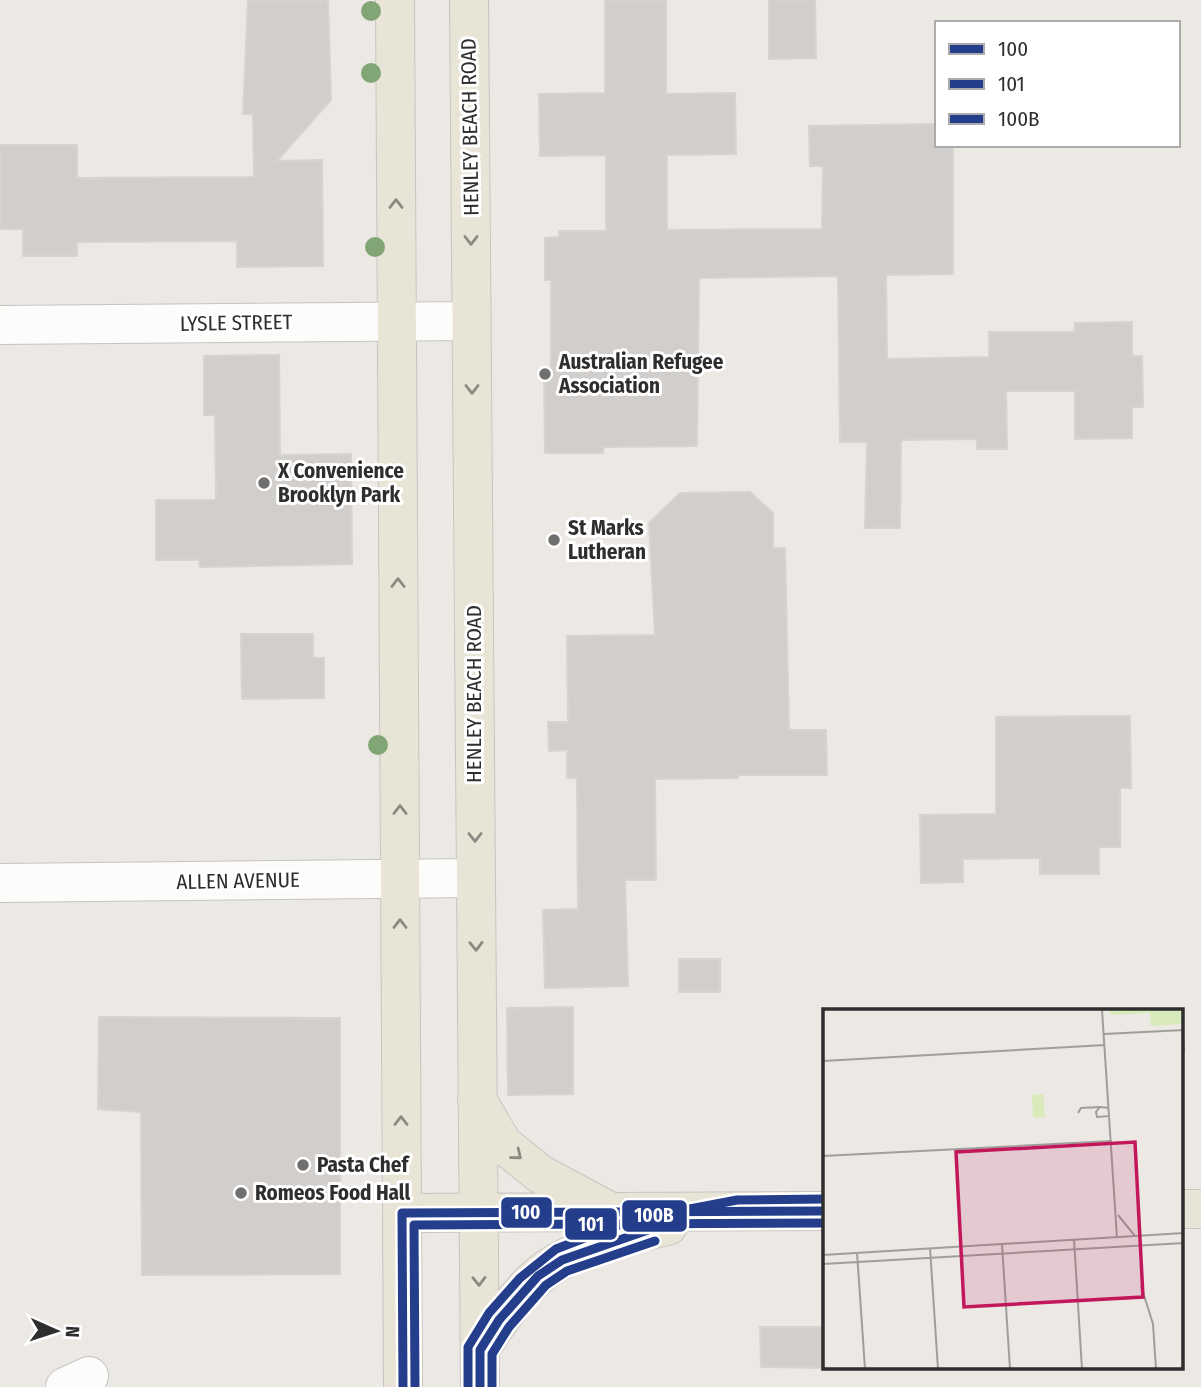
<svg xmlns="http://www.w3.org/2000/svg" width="1201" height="1387" font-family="'Fira Sans Condensed',sans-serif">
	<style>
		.building { fill: #d1cecb; stroke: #d7d4d0; stroke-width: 2 }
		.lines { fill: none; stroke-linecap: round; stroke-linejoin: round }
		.minor-casing { stroke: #c5c4c5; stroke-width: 40 }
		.major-casing { stroke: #c6c5c4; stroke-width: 40 }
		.minor { stroke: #fcfcfb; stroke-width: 38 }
		.major { stroke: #e8e4d6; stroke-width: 38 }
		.bus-1-casing { stroke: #fff; stroke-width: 14 }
		.bus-2-casing { stroke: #fff; stroke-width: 14 }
		.bus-3-casing { stroke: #fff; stroke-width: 14 }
		.bus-1 { stroke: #243e8c; stroke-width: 9 }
		.bus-2 { stroke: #243e8c; stroke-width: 9 }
		.bus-3 { stroke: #243e8c; stroke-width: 9 }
		.tree { fill: #82a575 }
		.oneway { stroke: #8b8982 }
		.poi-dot { fill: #706f6e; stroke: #fff; stroke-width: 2.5 }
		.labels { text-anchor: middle; stroke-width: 6; stroke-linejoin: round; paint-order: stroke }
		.street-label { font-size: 21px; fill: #2e2e2e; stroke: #fff }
		.poi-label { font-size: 21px; font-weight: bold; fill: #2e2e2e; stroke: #fff; text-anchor: start }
		.inset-road { fill: none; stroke: #a09e9b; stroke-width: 2 }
		.view { fill: #c2185b; fill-opacity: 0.15; stroke: #c2185b; stroke-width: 3.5 }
		.inset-edge { fill: none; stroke: #2e2e2e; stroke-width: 3.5 }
		.line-badge { stroke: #fff; stroke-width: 2.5 }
		.badge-label { font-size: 19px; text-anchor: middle; font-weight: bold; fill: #fff }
	</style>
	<rect width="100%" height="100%" fill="#ece8e4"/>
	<!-- building -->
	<path class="building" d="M248,0H328L331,100L277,161L322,160L323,266L237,267V241L77,242V256H23V229H0V145H77V178L254,177L253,114H243Z
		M605,0H666V94L735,93L736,154L667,155V230L822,229L823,166H810L809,126L937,124V145H953V274L886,275L887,359L989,357V332H1074L1075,323L1132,322V356H1142L1143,407H1132V438L1075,439V391H1006L1007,449H977V439L901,440L900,528H865L867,442H840L838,276L699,278L697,446L603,447V453H545L544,367H551V280H545V238L559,237V231H606V155L540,156L539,94L605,93Z
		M769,0H815L816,58L769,59Z
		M279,355L280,455L351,454L352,564L200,567L199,560H156V500H216L215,415H204V356Z
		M750,492L773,513V548H785L789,730H826L827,775H738V778L655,779L656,880H625L628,986L545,988L543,910L578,909L577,778H567V750L549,751L548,722H568L567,636L655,635L649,523L680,493Z
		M241,634H313V658H324V698L242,699Z
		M1130,716L1131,788H1120V847H1099V874H1040V858L963,859V882L921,883L920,815L996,814V717Z
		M679,959H720V992H679Z
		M573,1007V1094L508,1095L507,1008Z
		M99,1017L340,1018V1274L142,1275L141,1112L98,1109Z
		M760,1327H825V1368L761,1367Z"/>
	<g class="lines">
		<defs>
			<path id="minor" d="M0,325L471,321
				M0,883L475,878
				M65,1387L89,1376"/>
			<path id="major" d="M395,0L403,1387
				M469,0L480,1387
				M477,1100L503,1144L540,1174L609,1211
				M1182,1209H1201
				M402,1213L825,1211
				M480,1350C496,1324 514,1298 537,1277C567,1249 628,1234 668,1226"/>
		</defs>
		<!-- minor casing -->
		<use href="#minor" class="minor-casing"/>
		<!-- major casing -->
		<use href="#major" class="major-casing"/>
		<!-- minor -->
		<use href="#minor" class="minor"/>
		<!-- major -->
		<use href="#major" class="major"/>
		<defs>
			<path id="bus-1" d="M403,1387L402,1213L825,1211
				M480,1387V1350L499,1320L538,1276L562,1260L651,1229"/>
			<path id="bus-2" d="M415,1387L414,1225L825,1223
				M492,1387V1354L509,1327L546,1285L567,1271L655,1241"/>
			<path id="bus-3" d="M468,1387V1347L489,1313L520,1278L556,1249L632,1220L737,1200L825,1199"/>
		</defs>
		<!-- bus-1 casing -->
		<use href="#bus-1" class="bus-1-casing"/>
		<!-- bus-2 casing -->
		<use href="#bus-2" class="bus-2-casing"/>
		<!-- bus-3 casing -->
		<use href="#bus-3" class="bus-3-casing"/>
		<!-- bus-1 -->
		<use href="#bus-1" class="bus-1"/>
		<!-- bus-2 -->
		<use href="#bus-2" class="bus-2"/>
		<!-- bus-3 -->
		<use href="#bus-3" class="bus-3"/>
	</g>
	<!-- trees -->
	<g class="tree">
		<circle cx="371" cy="11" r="10"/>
		<circle cx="371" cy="73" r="10"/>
		<circle cx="375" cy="247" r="10"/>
		<circle cx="378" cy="745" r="10"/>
	</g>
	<!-- one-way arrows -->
	<defs><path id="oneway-chevron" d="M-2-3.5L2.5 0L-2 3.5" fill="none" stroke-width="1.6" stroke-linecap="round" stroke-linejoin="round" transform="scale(1.75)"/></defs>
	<g class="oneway">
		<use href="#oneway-chevron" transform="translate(396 204) rotate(-90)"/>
		<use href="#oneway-chevron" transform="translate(471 240) rotate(90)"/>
		<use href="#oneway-chevron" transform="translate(472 389) rotate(90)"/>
		<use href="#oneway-chevron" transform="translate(398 583) rotate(-90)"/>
		<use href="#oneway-chevron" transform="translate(400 810) rotate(-90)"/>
		<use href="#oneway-chevron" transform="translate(475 837) rotate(90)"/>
		<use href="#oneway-chevron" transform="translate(400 924) rotate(-90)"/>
		<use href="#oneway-chevron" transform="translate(476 946) rotate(89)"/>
		<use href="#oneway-chevron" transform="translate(401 1121) rotate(-90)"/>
		<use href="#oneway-chevron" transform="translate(517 1155) rotate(39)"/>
		<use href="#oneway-chevron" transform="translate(479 1281) rotate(89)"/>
	</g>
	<!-- markers -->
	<g class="poi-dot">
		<circle cx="545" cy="374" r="7"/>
		<circle cx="264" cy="483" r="7"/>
		<circle cx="554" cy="540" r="7"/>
		<circle cx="303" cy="1165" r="7"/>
		<circle cx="241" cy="1193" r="7"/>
	</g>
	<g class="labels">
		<!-- street labels -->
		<g class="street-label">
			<text transform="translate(470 127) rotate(-91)" y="7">HENLEY BEACH ROAD</text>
			<text transform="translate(236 323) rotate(-1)" y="7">LYSLE STREET</text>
			<text transform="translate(474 694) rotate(-90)" y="7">HENLEY BEACH ROAD</text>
			<text transform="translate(238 881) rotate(-1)" y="7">ALLEN AVENUE</text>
		</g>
		<!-- poi labels -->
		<g class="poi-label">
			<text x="559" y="369">Australian Refugee<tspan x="559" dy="24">Association</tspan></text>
			<text x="278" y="478">X Convenience<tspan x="278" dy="24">Brooklyn Park</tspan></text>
			<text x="568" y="535">St Marks<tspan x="568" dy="24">Lutheran</tspan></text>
			<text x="317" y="1172">Pasta Chef</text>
			<text x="255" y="1200">Romeos Food Hall</text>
		</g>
	</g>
	<!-- overview -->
	<g transform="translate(823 1009)">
		<rect width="360" height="360" fill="#ece8e4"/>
		<path d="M287,1H360V15L328,17L327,4L288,6ZM220,85L222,108L210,109L209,86Z" fill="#d9eabb"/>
		<path class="inset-road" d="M279,1L294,229M359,21L361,42M281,25L361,21M0,52L282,36M286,99L277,98L273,103L274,108L287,107M255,104L258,99L277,98M0,147L289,132M295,206L312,227M251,230L259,360M179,235L187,360M107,239L115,360M34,243L42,360M0,246L361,224M0,255L361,234M318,277L330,315L333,360"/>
		<path class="view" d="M312,133L320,288L141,298L133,143Z"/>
		<rect width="360" height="360" class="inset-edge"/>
	</g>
	<g class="line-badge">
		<rect x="500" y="1196" width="53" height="33" rx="7" fill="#243e8c"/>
		<rect x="621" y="1199" width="67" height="34" rx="7" fill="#243e8c"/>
		<rect x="564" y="1207" width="54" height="34" rx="7" fill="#243e8c"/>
	</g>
	<g class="badge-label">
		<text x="526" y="1219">100</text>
		<text x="654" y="1222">100B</text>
		<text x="591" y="1231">101</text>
	</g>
	<!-- legend -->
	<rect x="935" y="21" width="245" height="126" fill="#ffffff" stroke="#ababab" stroke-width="2"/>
	<rect x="949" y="44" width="35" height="10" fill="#243e8c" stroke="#ababab" stroke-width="2"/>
	<text x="998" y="56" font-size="21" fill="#2e2e2e">100</text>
	<rect x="949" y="79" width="35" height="10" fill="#243e8c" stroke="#ababab" stroke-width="2"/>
	<text x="998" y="91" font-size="21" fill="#2e2e2e">101</text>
	<rect x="949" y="114" width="35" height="10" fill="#243e8c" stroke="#ababab" stroke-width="2"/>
	<text x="998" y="126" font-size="21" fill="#2e2e2e">100B</text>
	<!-- north arrow -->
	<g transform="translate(56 1331) rotate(93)" stroke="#ffffff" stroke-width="5" paint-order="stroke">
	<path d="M0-5L12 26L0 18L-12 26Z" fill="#2e2e2e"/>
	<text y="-10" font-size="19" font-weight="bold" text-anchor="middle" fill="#2e2e2e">N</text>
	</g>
</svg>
